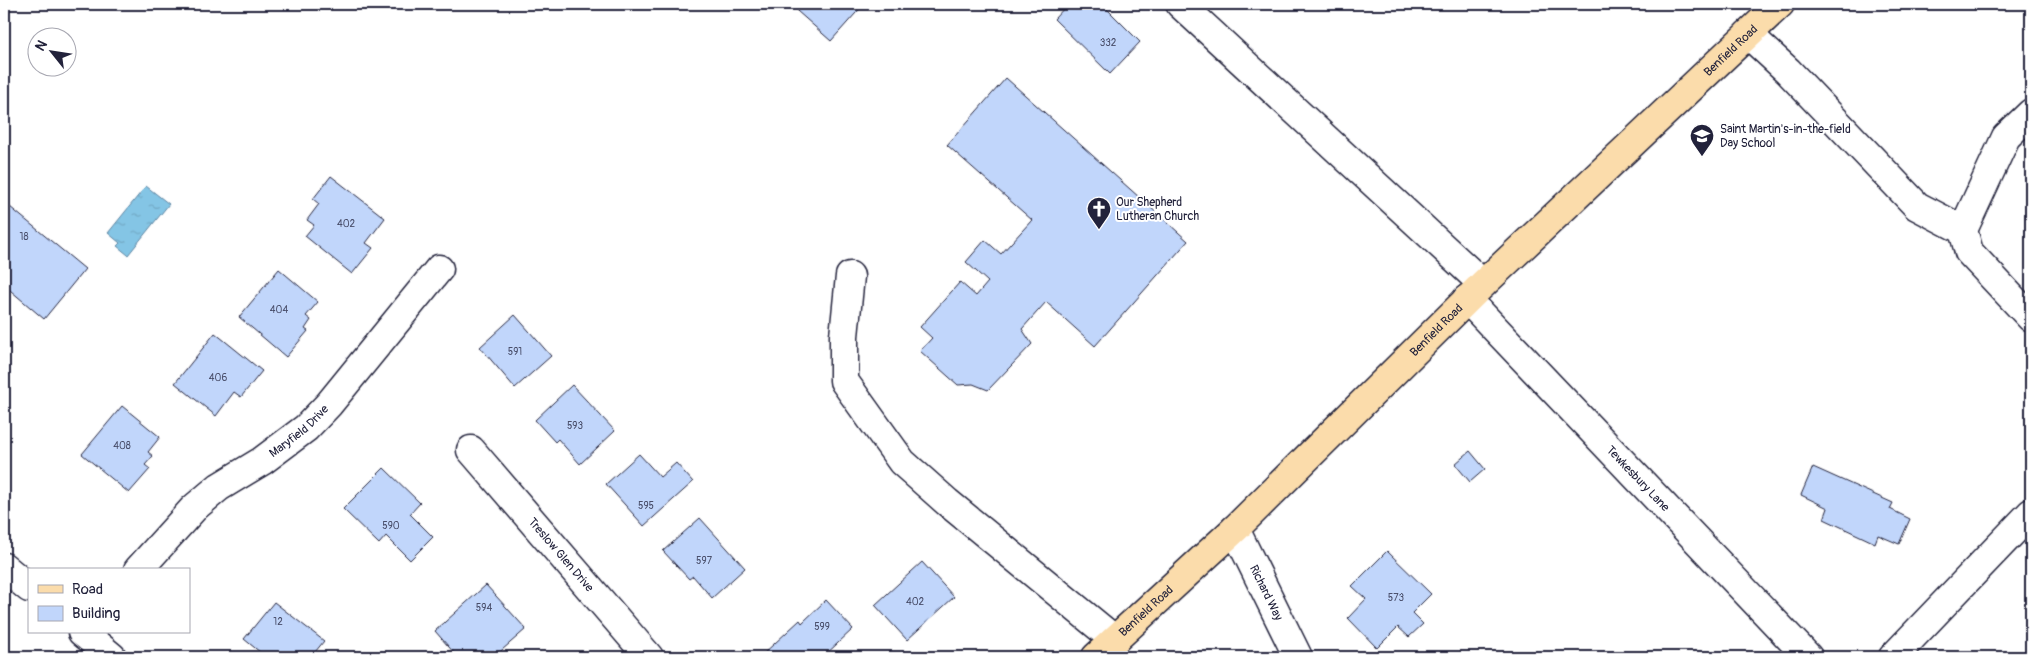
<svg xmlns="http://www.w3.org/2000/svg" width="2035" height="661" font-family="Pangolin,sans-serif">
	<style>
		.water { fill: url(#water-ripples); stroke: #5d84a1 }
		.building { fill: #c1d6fb; stroke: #22223b }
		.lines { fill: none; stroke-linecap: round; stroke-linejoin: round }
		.minor-casing { stroke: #22223b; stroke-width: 31 }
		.major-casing { stroke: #22223b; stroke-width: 31 }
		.minor { stroke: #fff; stroke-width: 28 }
		.major { stroke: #fbdcab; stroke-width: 28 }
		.labels { text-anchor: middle; stroke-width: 4; stroke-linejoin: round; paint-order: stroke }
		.number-label { font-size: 10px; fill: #4a4f6b }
		.street-label { font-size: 12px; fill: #22223b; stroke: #fff }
		.poi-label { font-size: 12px; fill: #22223b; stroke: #fff; text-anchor: start }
	</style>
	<defs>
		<pattern id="water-ripples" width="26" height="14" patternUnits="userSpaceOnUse" patternTransform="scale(1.25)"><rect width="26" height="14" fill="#84c5e5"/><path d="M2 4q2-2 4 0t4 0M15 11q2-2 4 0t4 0" fill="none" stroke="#72a9c5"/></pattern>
	</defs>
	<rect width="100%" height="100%" fill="#fff"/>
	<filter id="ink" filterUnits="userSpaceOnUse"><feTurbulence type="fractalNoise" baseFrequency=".02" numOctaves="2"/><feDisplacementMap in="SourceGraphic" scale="10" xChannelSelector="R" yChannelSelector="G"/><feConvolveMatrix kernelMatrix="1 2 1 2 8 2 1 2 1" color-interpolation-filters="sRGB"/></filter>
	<g filter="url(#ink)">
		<!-- water -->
		<path class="water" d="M146,186L169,204L128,255L117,246L120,243L108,233Z"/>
		<!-- building -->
		<path class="building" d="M803,4H864L831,41L797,11Z
			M1068,4H1102L1140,42L1110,74L1054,19Z
			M1006,78L1188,241L1095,346L1046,302L1022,329L1032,344L988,390L973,384L958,385L920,351L932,338L920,327L960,282L976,296L988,282L966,262L985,240L1001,254L1032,220L947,145Z
			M331,176L385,218L366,243L373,248L352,274L305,236L314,225L307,220L319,204L313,199Z
			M4,202L85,269L44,319L4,285Z
			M279,269L318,302L306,316L311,320L305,329L308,331L286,357L239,317Z
			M515,315L551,356L515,388L480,347Z
			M215,333L262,371L241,397L234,392L216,416L175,383Z
			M572,385L615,431L580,464L558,439L555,442L535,420Z
			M122,406L160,437L148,452L153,456L145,465L150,469L129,493L82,454Z
			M1470,451L1485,469L1470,482L1455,464Z
			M639,454L660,477L676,463L693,482L644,526L606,484Z
			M1813,467L1893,503L1890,509L1910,519L1899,544L1878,535L1875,543L1824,519L1828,508L1801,495Z
			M384,468L420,503L410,514L433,537L410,560L386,536L379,544L343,509Z
			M700,518L745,568L712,598L693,576L689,579L663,551Z
			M1387,551L1431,594L1412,613L1423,624L1409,637L1398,627L1377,648L1348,618L1366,599L1352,586Z
			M922,562L954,597L907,640L875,605Z
			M486,585L526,629L494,657H451L455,654L435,631Z
			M826,600L853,629L823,657H764L762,655L800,620L802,623Z
			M274,602L324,641L311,657H266L244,639Z"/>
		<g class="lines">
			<defs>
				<g id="minor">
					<path d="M1180,4L1483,284"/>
					<path d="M1748,34L1788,71L1917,206L1963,230"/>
					<path d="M2031,113L2006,137L1963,230L1969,252L2031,318"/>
					<path d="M850,276L844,336V381L902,462L947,502L1115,640"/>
					<path id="s1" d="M1467,299L1808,657"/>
					<path id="s2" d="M471,450L649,657"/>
					<path id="s3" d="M1235,529L1298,657"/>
					<path d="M4,567L29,588"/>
					<path id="s4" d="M138,570L194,508L219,487L262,461L306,428L329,404L439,269"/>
					<path d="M82,632L112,657"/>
					<path d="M1893,657L2031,513"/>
				</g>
				<g id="major">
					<path id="s5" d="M1096,657L1235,529L1483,284L1780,4"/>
				</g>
			</defs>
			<!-- minor casing -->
			<use href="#minor" class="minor-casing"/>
			<!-- major casing -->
			<use href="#major" class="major-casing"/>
			<!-- minor -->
			<use href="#minor" class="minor"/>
			<!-- major -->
			<use href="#major" class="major"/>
		</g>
	</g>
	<!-- icons -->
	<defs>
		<symbol id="school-pin" viewBox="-11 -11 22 30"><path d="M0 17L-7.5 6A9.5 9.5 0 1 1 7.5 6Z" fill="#22223b" stroke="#fff"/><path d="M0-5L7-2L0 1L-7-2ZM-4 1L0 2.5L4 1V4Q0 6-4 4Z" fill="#fff"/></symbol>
		<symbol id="church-pin" viewBox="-11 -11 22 30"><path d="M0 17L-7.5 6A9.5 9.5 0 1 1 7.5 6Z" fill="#22223b" stroke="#fff"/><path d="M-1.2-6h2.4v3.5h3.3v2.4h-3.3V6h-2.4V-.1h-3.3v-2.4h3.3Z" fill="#fff"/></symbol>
	</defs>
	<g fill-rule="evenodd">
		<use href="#school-pin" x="1688" y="122" width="28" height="38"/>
		<use href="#church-pin" x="1085" y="195" width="28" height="38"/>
	</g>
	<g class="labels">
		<!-- number labels -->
		<g class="number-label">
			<text x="1108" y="46">332</text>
			<text x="346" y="227">402</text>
			<text x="24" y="240">18</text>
			<text x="279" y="313">404</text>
			<text x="515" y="355">591</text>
			<text x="218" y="381">406</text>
			<text x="575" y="429">593</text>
			<text x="122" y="449">408</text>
			<text x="646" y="509">595</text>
			<text x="391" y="529">590</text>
			<text x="704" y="564">597</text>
			<text x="1396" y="601">573</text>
			<text x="915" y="605">402</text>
			<text x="484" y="611">594</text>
			<text x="278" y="625">12</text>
			<text x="822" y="630">599</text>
		</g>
		<!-- street labels -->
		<g class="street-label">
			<text dy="4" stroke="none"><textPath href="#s5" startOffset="878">Benfield Road</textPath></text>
			<text dy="4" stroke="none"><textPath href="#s5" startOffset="472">Benfield Road</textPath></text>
			<text dy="4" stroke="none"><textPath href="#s4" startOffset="214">Maryfield Drive</textPath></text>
			<text dy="4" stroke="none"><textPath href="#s1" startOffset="248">Tewkesbury Lane</textPath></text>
			<text dy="4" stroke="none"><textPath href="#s2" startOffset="138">Treslow Glen Drive</textPath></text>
			<text dy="4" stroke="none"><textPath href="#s3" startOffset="71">Richard Way</textPath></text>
			<text dy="4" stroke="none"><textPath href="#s5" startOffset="68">Benfield Road</textPath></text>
		</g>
		<!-- poi labels -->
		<g class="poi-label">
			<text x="1720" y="133">Saint Martin's-in-the-field<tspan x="1720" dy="14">Day School</tspan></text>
			<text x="1116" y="206">Our Shepherd<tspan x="1116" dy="14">Lutheran Church</tspan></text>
		</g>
	</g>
	<!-- margin -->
	<rect width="2035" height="661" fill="none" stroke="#fff" stroke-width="20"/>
	<rect x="10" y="10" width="2015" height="641" fill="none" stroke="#22223b" stroke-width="2" filter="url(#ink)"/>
	<!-- legend -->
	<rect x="28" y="568" width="162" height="65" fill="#ffffff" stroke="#a7a7b1"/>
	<rect x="38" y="585" width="25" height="8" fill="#fbdcab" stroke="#a7a7b1"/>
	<text x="72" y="594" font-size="15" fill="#22223b">Road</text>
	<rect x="38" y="606" width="25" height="15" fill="#c1d6fb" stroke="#a7a7b1"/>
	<text x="72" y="618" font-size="15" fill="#22223b">Building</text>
	<!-- north arrow -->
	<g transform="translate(52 52) rotate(300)"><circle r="24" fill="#ffffff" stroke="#a7a7b1"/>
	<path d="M0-4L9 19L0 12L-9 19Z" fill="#22223b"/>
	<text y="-8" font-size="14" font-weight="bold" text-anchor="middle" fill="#22223b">N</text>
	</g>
</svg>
